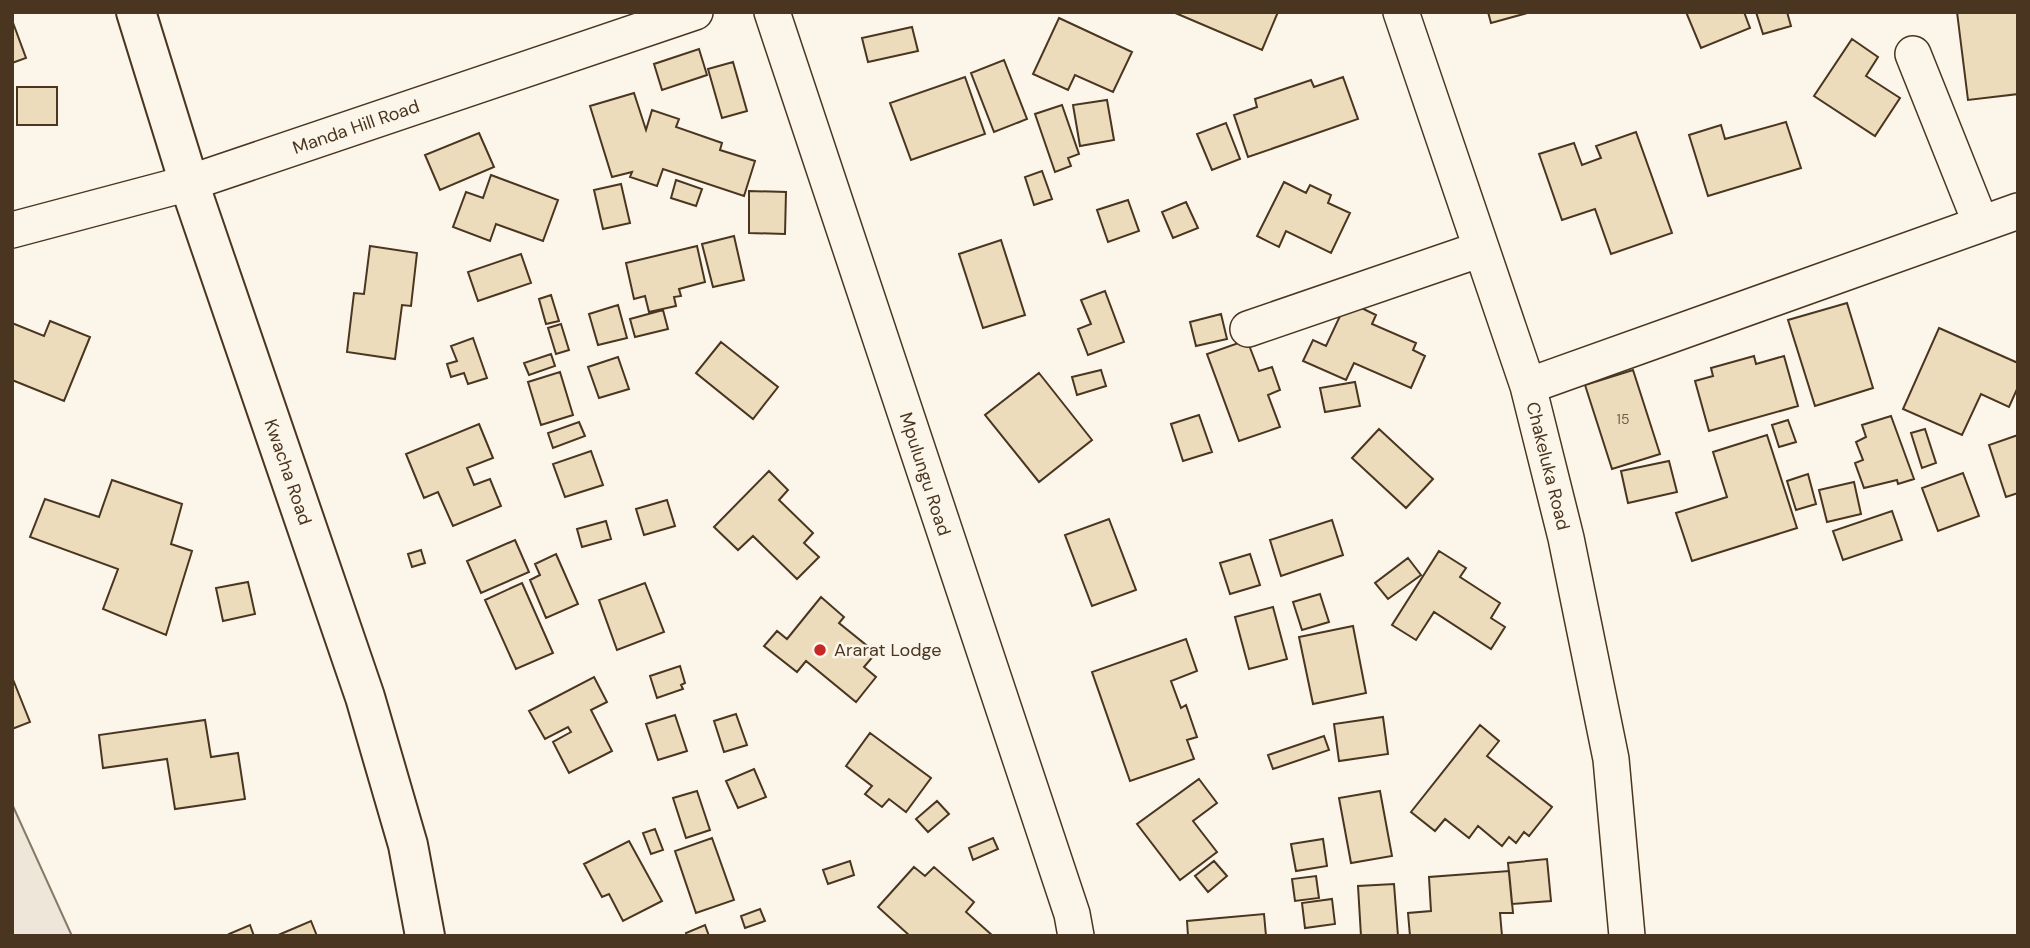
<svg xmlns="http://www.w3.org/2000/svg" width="2030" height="948" font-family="'DM Sans',sans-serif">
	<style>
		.green { fill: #ede6d9; stroke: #887966; stroke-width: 2 }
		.building { fill: #ecdcbc; stroke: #4a3520; stroke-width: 2 }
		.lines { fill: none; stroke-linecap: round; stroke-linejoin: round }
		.minor-casing { stroke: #4a3520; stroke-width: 38 }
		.major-casing { stroke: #4a3520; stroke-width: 42 }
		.minor { stroke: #fbf6e9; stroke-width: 35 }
		.major { stroke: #fbf6e9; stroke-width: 38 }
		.poi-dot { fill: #c62828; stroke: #fbf6e9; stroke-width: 2.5 }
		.labels { text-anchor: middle; stroke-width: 5; stroke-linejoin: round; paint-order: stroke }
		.number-label { font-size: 14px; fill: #725f47 }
		.street-label { font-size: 18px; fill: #4a3520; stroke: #fbf6e9 }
		.poi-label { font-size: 18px; fill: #4a3520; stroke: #fbf6e9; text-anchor: start }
	</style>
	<rect width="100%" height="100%" fill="#fbf6e9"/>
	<!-- green -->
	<path class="green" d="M12,804L72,936H12Z"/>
	<!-- building -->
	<path class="building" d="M1173,12H1278L1262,50Z
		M1488,12H1531L1491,23Z
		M1686,12H1744L1750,28L1701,48Z
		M1756,12H1787L1791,26L1763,34Z
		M1957,12H2018V94L1968,100Z
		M1059,18L1132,52L1113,92L1075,75L1068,90L1033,74Z
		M12,20L26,58L12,63Z
		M912,27L918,51L868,62L862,38Z
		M1852,39L1878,57L1866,76L1900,98L1875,136L1814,96Z
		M699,49L707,75L662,90L654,64Z
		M1004,60L1027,119L994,132L971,73Z
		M733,62L747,111L722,118L708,69Z
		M965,77L985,134L911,160L890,103Z
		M1343,77L1358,119L1248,157L1234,115L1257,107L1255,99L1311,80L1314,87Z
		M17,87H57V125H17Z
		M634,93L646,130L652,110L679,119L676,127L722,143L720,150L755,161L744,196L663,169L657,186L630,177L632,172L612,177L590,106Z
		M1107,100L1114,140L1080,146L1073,105Z
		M1062,105L1079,154L1068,158L1071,166L1055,172L1035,114Z
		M1786,122L1801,168L1708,196L1689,135L1721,125L1725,139Z
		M1226,123L1240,159L1212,170L1197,134Z
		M1636,132L1672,233L1611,254L1595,209L1562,220L1539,154L1574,143L1582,165L1601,158L1596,146Z
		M479,133L494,167L440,190L425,155Z
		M1042,171L1052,199L1034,205L1025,177Z
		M491,175L558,200L543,241L496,224L490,241L453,227L466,192L483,198Z
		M676,180L702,189L696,206L671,198Z
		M1284,182L1306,193L1310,185L1331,195L1328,203L1350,213L1331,253L1286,231L1279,247L1257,236Z
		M621,184L630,223L603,229L594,190Z
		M749,191L786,192L785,234L749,233Z
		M1128,200L1139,231L1108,242L1097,210Z
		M1186,202L1198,228L1173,238L1162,212Z
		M734,236L744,280L713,287L702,244Z
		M1001,240L1025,315L983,328L959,254Z
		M370,246L417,253L411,306L402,305L395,359L347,352L354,293L364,294Z
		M697,246L705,282L679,289L681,296L674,297L676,306L649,312L645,296L634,299L626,263Z
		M521,254L531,283L478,301L468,272Z
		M1105,291L1124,342L1088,355L1078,329L1091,324L1081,300Z
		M551,295L559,321L546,324L539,299Z
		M1347,301L1376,315L1372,324L1416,343L1413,350L1425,356L1411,388L1354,363L1346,380L1303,361L1313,340L1326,346Z
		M1847,303L1873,388L1815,406L1788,320Z
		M618,305L627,338L598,345L589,314Z
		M663,310L668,329L635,337L630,319Z
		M1221,314L1227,339L1196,346L1190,322Z
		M50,321L90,337L64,401L12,380V323L44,336Z
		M561,324L569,350L556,354L548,328Z
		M1939,328L2018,363V387L2009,407L1981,394L1962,435L1903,409Z
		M473,338L487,378L468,384L464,373L451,377L447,364L457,361L451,346Z
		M1247,340L1259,371L1272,367L1280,390L1268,395L1280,427L1239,441L1207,354Z
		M721,342L778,387L753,419L696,373Z
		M551,354L555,366L529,375L524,363Z
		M1754,356L1756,364L1784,356L1798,406L1709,431L1695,381L1713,376L1711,368Z
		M618,357L629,389L599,398L588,367Z
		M1101,370L1106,386L1077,395L1072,377Z
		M1633,370L1660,454L1612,469L1585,385Z
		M560,372L573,415L541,425L528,382Z
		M1039,373L1092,440L1039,482L985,415Z
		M1355,382L1360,406L1325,412L1320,388Z
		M1199,415L1212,452L1183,461L1171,424Z
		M1891,416L1914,479L1898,484L1897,480L1864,488L1855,463L1863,460L1856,442L1866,437L1862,425Z
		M1788,420L1796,442L1779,447L1772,425Z
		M579,422L585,436L553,448L548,433Z
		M479,424L493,458L467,468L474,485L490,479L501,506L453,526L438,492L424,498L406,454Z
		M1379,429L1433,479L1406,508L1352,458Z
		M1925,429L1936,463L1922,468L1911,433Z
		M1767,435L1797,528L1692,561L1676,513L1727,497L1713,452Z
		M2018,435V493L2006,497L1989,445Z
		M591,451L603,485L565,497L553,464Z
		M1669,461L1677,492L1628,503L1621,471Z
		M769,471L788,490L779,500L813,533L804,543L819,557L797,579L753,536L738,550L714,527Z
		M1963,473L1979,516L1938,531L1922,488Z
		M1808,474L1816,504L1796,510L1787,481Z
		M112,480L182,504L171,544L192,551L166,635L103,609L118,569L30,537L45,499L99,517Z
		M1854,482L1861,514L1827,522L1819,490Z
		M667,500L675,526L644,535L636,509Z
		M1892,511L1902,540L1843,560L1833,531Z
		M1109,519L1136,590L1092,606L1065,535Z
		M1332,520L1343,555L1281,576L1270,540Z
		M606,521L611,539L582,547L577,529Z
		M515,540L529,572L481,593L467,561Z
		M421,550L425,563L412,567L408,554Z
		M1439,551L1466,568L1460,577L1500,603L1491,618L1505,627L1491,649L1434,612L1416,640L1392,625Z
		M556,554L578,604L546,618L530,580L540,575L535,564Z
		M1250,554L1260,585L1230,594L1220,563Z
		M1408,558L1421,575L1388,599L1375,583Z
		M248,582L255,614L223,621L216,588Z
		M522,583L553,653L516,669L485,600Z
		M645,583L664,632L617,650L599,600Z
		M1320,594L1329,622L1302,630L1293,602Z
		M821,597L844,617L839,623L876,653L864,667L876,677L856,702L806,661L797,672L764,646L777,631L787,639Z
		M1273,607L1287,659L1249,669L1235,617Z
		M1353,626L1366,693L1313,704L1299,637Z
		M1186,639L1197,671L1171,681L1181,708L1186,705L1197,737L1187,740L1194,759L1130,781L1092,672Z
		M680,666L685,683L681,685L683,689L657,698L650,676Z
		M12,677L30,722L12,729Z
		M594,677L607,702L591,710L612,751L569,773L553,742L571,732L568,727L545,739L529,711Z
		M736,714L747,745L724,752L714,721Z
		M675,715L687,751L658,760L646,724Z
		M1383,717L1388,754L1339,761L1334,724Z
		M205,720L211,757L238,753L245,799L175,809L167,759L103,768L99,735Z
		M1480,725L1499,741L1487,756L1552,807L1529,836L1524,832L1516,843L1509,837L1502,846L1478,826L1469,838L1445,819L1435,831L1411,812Z
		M870,733L931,778L906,812L889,799L882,807L865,794L872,786L846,766Z
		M1324,736L1329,750L1273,769L1268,755Z
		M754,769L766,797L738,808L726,781Z
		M1199,779L1217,803L1193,821L1217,852L1180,880L1137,824Z
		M697,791L710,830L686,838L673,798Z
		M1380,791L1392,856L1351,863L1339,798Z
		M937,801L949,814L928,832L916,819Z
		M655,829L663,850L651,854L643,833Z
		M712,838L734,900L696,913L675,851Z
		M993,838L998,849L973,860L969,848Z
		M1323,839L1327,866L1296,871L1291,844Z
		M629,841L662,901L623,921L609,894L602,897L584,864Z
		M1547,859L1551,901L1512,904L1508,863Z
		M850,861L854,875L828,884L823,870Z
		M1214,861L1227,876L1208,892L1195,876Z
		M914,867L925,876L934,867L974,902L966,912L993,936H910L878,907Z
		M1509,871L1513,913H1500L1502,936H1410L1408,913L1431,911L1429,877Z
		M1316,876L1319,898L1295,901L1292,879Z
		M1394,884L1398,936H1361L1358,886Z
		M1332,899L1335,924L1305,928L1302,903Z
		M760,909L765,921L745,928L741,916Z
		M1264,914L1266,936H1188L1187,921Z
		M311,921L317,936H276Z
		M250,925L254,936H230L229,934Z
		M705,925L709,936H687L686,933Z"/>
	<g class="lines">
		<defs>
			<path id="minor" d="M772,12L1072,914L1076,936
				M1401,12L1528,386L1566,538L1611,759L1627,936
				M1913,54L1981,224
				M12,230L189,183L695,12
				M1248,329L1481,249
				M1528,386L2018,211"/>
			<path id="major" d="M136,12L189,183L365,697L408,845L425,936"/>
		</defs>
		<!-- minor casing -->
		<use href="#minor" class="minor-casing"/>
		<!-- major casing -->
		<use href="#major" class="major-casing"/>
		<!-- minor -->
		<use href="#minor" class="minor"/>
		<!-- major -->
		<use href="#major" class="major"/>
	</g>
	<!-- markers -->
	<circle class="poi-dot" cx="820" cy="650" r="7"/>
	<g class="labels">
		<!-- number labels -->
		<g class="number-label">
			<text x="1623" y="424">15</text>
		</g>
		<!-- street labels -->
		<g class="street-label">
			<text transform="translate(356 127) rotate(-19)" y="6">Manda Hill Road</text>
			<text transform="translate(1548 466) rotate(76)" y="6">Chakeluka Road</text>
			<text transform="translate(288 472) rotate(71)" y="6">Kwacha Road</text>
			<text transform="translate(925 474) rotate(72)" y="6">Mpulungu Road</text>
		</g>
		<!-- poi labels -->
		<g class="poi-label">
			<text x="834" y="656">Ararat Lodge</text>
		</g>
	</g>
	<!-- border -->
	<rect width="2030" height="948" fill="none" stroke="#4a3520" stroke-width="28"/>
</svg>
